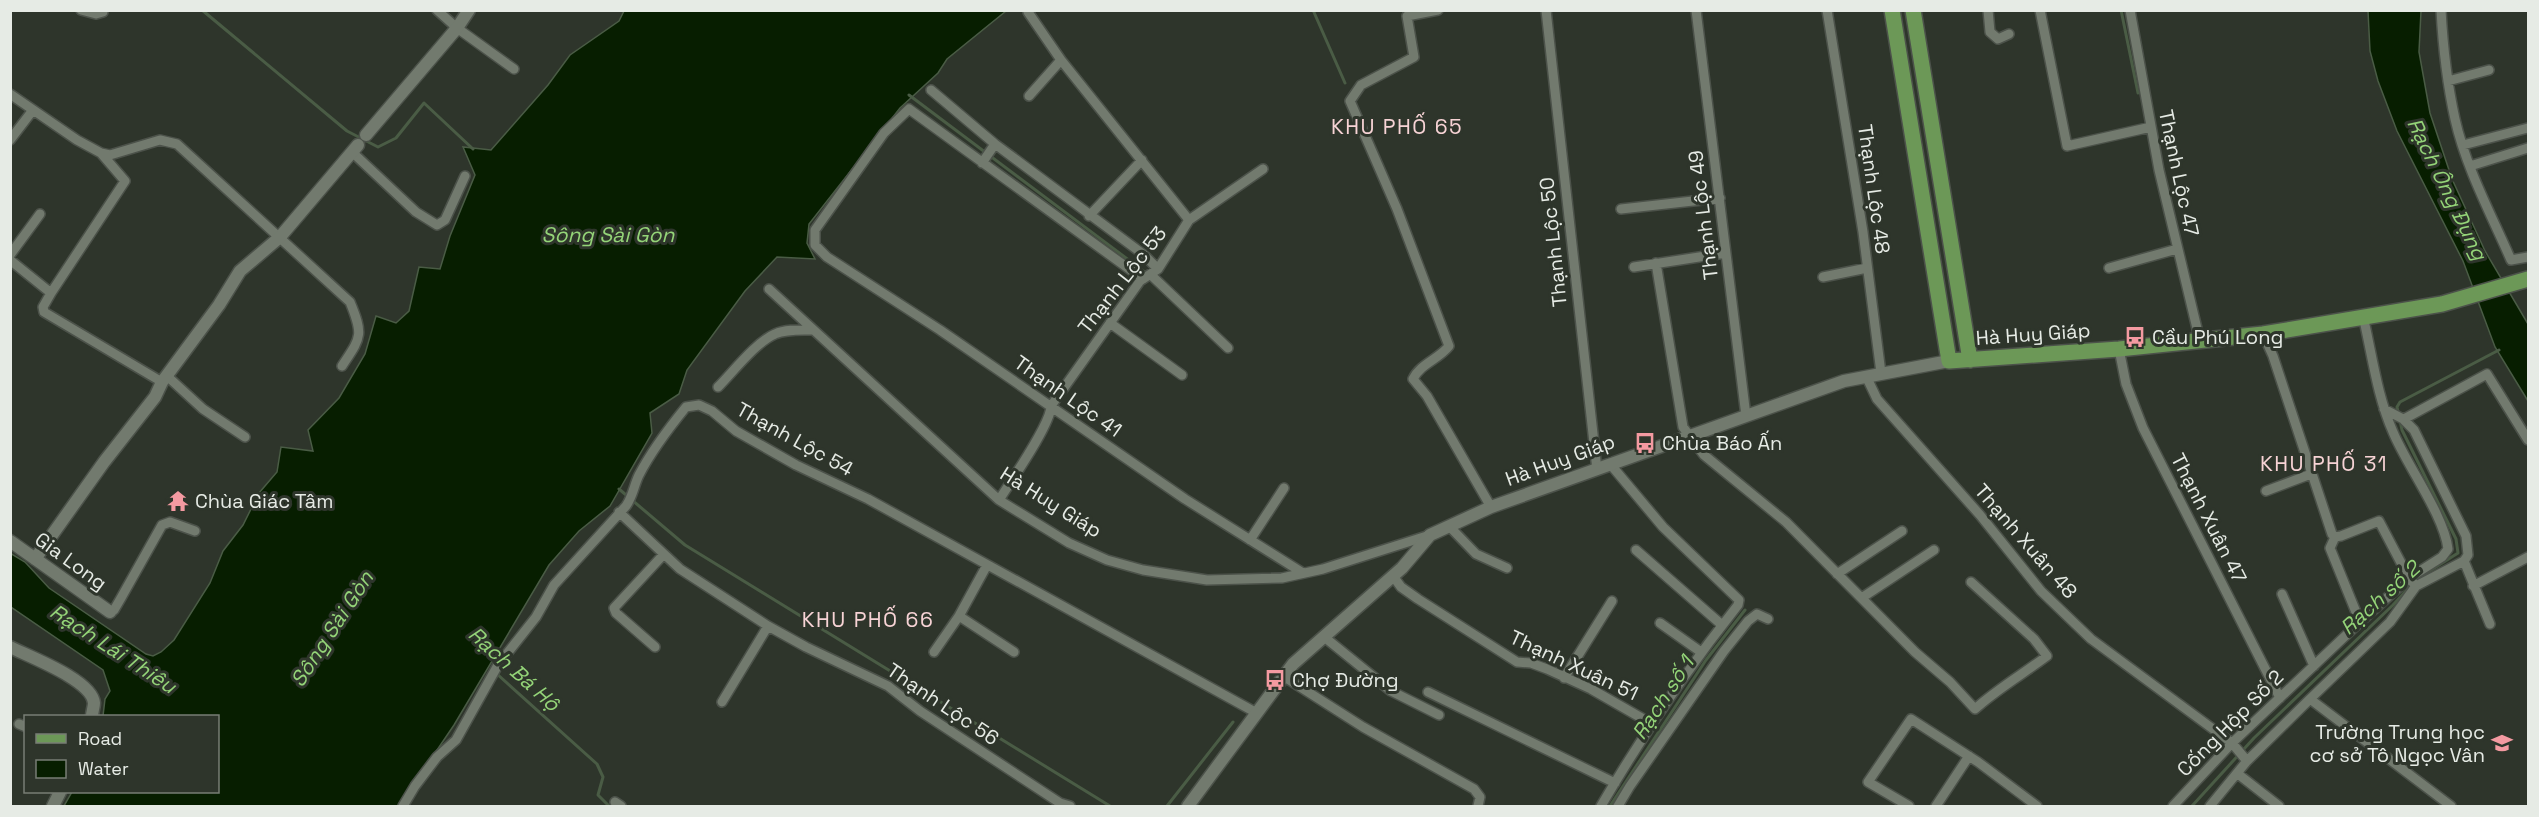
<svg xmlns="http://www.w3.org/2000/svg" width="2539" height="817" font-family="'Space Grotesk',sans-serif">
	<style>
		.water { fill: #071e00; stroke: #4a5c45; stroke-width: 1.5 }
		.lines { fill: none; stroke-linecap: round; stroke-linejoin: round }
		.stream { stroke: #4a5c45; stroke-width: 3 }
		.minor-casing { stroke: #4c524a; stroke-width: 12 }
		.tertiary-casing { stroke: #4c524a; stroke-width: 15 }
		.primary-casing { stroke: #4c524a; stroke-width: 18 }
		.minor { stroke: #727a6e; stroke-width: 9 }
		.tertiary { stroke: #727a6e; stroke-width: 12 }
		.primary { stroke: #6c9857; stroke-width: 15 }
		.labels { text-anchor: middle; stroke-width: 6; stroke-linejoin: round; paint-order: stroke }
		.street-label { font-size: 20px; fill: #e6ebe5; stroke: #2e352b }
		.poi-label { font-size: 20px; fill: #e6ebe5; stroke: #2e352b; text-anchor: start }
		.neighbourhood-label { font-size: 21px; letter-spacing: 1.5px; fill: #f7d3d5; stroke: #2e352b }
		.water-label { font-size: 21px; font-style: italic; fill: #94d478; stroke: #2e352b }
	</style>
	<rect width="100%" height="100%" fill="#2e352b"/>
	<!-- water -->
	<path class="water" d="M624,11H1006L947,59L938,73L900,108L809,224L807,243L815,259L777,257L745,291L687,370L679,394L650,413L652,433L610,506L579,531L549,565L454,725L399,806H64L72,792H218V716H103L105,699L110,691L103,670L11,607L10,553L25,562L49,588L146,654L153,656L161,652L174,640L210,583L223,551L243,525L259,493L277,472L281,447L313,451L308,430L339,398L365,354L376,316L396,323L409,311L419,267L440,269L450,236L475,175L463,147L491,150L548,85L570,55L619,21Z
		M2368,11H2421L2419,52L2430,113L2452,179L2485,251L2528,324V401L2495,347L2463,261L2397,131L2378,81L2370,51Z"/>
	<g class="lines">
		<!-- stream -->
		<path class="stream" d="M202,10L347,131L378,147L396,138L424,103L473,149
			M1313,10L1345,83
			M2121,10L2138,93
			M909,95L1146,273
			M619,489L685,545L1110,806
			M497,674L597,764L603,777L598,795L609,806
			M1167,806L1233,722
			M1610,806L1706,660L1745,610
			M2192,806L2254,738L2393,605L2417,579L2458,553L2456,539L2402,430L2397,407L2400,402L2499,350"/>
		<defs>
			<path id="minor" d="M81,10L96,14L103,12
				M437,10L457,28L514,69
				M1438,10L1407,16L1414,57L1361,85L1350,101L1397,209L1449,346C1439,359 1420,364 1413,379L1427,396L1491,507
				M1546,10L1597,470
				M1696,10L1746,416
				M1827,10L1863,232L1881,373
				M1988,10L1990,32L1998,39L2009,34
				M2040,10L2067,146L2151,127
				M2130,10L2159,170L2200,341
				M2441,10C2443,47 2447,83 2455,119C2466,168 2491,214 2511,260L2528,257
				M1028,12L1061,60L1029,96
				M1061,60L1189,220
				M2448,81L2489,70
				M931,90L995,144L1143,254L1158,269
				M10,94L77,140L101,153L125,181L51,293L43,307L44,312L162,382
				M10,140L33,110
				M2463,145L2528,128
				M352,152L416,212L437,225L445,220L465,176
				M101,153L110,155L160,140L177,144L350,302C364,336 361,337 342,366
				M982,163L995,144
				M2470,166L2528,148
				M1621,209L1720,198
				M1089,216L1142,160
				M10,255L40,214
				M10,260L51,293
				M1656,263L1683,427L1704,455L1786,522L1915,652L1950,682L1975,709C1997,689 2023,674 2047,656L2034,639L1971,582
				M1634,267L1725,253
				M2109,268L2177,249
				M1151,275L1228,348
				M1823,277L1867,268
				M1143,279L909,109L884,133L815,230V245L827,257L940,330L1185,499L1303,573
				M769,289L999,500L1069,543L1107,560L1143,570L1207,580L1282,578L1323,569L1430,535
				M1110,323L1182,375
				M2263,334L2273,356L2332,534L2335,537L2341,536L2379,521L2409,578L2416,586
				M2119,349L2126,384L2143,428L2280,698
				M167,376L203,409L245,437
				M1866,376L1877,399L1980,515L2041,591L2091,639L2232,743L2247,761
				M718,387C733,372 756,342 775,334C786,329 801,330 813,330
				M2384,409L2403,419L2414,430L2466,536L2468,555L2464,561
				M2404,419L2487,374L2528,440
				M2266,491L2311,474
				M999,500C1011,481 1051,424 1051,406L1140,281L1158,269L1189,220L1263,169
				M619,512L680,569L768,626L806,647L888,686L920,711L1060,803L1070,806
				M1449,526L1476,554L1507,568
				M1250,540L1284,488
				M1636,550L1722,625
				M2464,561L2490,624
				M1837,574L1902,531
				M1393,576L1401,587L1418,599L1517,662L1531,663L1547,669L1591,689L1652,724
				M2473,586L2528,557
				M2282,594L2314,666
				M1863,597L1934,550
				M110,612L114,610L121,598L162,525L170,522L195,531
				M959,616L1014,652
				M2360,622L2409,578L2442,557L2448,549C2444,515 2407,466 2393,432C2377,396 2372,354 2363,316
				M1660,623L1701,652
				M1323,636L1391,691L1439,715
				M655,647L616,613L614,608L664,554
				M934,652L959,616L987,565
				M1283,676L1363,727L1474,789L1480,797L1478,806
				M1564,678L1612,601
				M1428,692L1615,783
				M2310,699L2390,622L2416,586L2464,561
				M722,702L768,626
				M19,724L26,727
				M2238,774L2279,806
				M615,802L621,806
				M403,806L415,786L437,757L456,740L498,665L536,617L554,585L626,506C633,496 634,485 639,475C652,450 668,429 686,407L699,405L712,411L736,431L796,465L868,499L1255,712
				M1601,806C1642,736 1687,669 1738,605L1739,600L1663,527L1611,465
				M1618,806L1630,786L1724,651L1748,621L1757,614L1768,619
				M1909,806L1868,782L1911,719L1978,762L2037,806
				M1936,806L1969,756
				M2173,806L2232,743L2360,622L2330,548L2335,537
				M2210,806L2247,761L2310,699L2451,806"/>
			<path id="tertiary" d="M366,135L457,28L469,10
				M10,541L110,612
				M35,559L104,462L155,397L162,382L219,305L240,271L280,237L358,145
				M10,647C30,657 92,680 94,703C94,707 92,712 92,716
				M53,806L60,792
				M1188,806L1293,664L1402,568L1430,535L1491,507L1844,381L1949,361"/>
			<path id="primary" d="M1892,10L1949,361L2119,349L2263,334L2442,304L2528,279
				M1913,10L1970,360"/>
		</defs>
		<!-- minor casing -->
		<use href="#minor" class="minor-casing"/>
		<!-- tertiary casing -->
		<use href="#tertiary" class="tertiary-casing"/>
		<!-- primary casing -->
		<use href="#primary" class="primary-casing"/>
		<!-- minor -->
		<use href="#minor" class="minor"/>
		<!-- tertiary -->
		<use href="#tertiary" class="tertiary"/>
		<!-- primary -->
		<use href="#primary" class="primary"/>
	</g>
	<!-- icons -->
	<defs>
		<symbol id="bus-bare" viewBox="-9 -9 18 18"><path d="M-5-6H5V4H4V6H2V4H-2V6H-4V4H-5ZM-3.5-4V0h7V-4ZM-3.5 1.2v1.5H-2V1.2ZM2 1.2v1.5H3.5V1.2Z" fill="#f49aa1" stroke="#2e352b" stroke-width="2.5" paint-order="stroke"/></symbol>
		<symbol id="temple-bare" viewBox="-9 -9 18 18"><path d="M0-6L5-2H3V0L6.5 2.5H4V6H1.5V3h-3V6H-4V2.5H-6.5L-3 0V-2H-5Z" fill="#f49aa1" stroke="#2e352b" stroke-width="2.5" paint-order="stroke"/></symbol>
		<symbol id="school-bare" viewBox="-9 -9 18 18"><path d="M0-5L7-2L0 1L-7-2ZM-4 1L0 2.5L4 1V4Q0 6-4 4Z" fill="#f49aa1" stroke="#2e352b" stroke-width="2.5" paint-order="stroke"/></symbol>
	</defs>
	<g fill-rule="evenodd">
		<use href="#bus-bare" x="2120" y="322" width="30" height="30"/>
		<use href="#bus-bare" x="1630" y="428" width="30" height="30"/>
		<use href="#temple-bare" x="163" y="486" width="30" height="30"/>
		<use href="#bus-bare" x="1260" y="665" width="30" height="30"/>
		<use href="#school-bare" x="2487" y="728" width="30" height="30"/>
	</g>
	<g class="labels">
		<!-- street labels -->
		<g class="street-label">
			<text transform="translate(2179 173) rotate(78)" y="7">Thạnh Lộc 47</text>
			<text transform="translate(1874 189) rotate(82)" y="7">Thạnh Lộc 48</text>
			<text transform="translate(1703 215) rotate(-97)" y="7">Thạnh Lộc 49</text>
			<text transform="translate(1553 242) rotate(-96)" y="7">Thạnh Lộc 50</text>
			<text transform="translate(1122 280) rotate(-52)" y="7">Thạnh Lộc 53</text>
			<text transform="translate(2033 334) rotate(-4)" y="7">Hà Huy Giáp</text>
			<text transform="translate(1068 396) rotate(35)" y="7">Thạnh Lộc 41</text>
			<text transform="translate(795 439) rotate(29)" y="7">Thạnh Lộc 54</text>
			<text transform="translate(1560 460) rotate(-20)" y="7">Hà Huy Giáp</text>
			<text transform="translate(1051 502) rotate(32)" y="7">Hà Huy Giáp</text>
			<text transform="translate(2209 518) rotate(63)" y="7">Thạnh Xuân 47</text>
			<text transform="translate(2026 541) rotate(49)" y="7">Thạnh Xuân 48</text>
			<text transform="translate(71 561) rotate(36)" y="7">Gia Long</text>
			<text transform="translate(1574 665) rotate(25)" y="7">Thạnh Xuân 51</text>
			<text transform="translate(943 704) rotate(34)" y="7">Thạnh Lộc 56</text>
			<text transform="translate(2230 723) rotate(-45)" y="7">Cống Hộp Số 2</text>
		</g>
		<!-- poi labels -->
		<g class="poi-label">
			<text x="2152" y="344">Cầu Phú Long</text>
			<text x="1662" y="450">Chùa Báo Ấn</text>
			<text x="195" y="508">Chùa Giác Tâm</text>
			<text x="1292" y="687">Chợ Đường</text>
			<text x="2485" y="739" text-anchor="end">Trường Trung học<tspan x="2485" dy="23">cơ sở Tô Ngọc Vân</tspan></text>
		</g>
		<!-- neighbourhood labels -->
		<g class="neighbourhood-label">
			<text x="1397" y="134">KHU PHỐ 65</text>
			<text x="2324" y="471">KHU PHỐ 31</text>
			<text x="868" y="627">KHU PHỐ 66</text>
		</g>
		<!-- water labels -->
		<g class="water-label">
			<text transform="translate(2447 189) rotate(64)" y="7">Rạch Ông Đụng</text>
			<text x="608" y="242">Sông Sài Gòn</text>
			<text transform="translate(2380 598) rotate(-42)" y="7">Rạch số 2</text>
			<text transform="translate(332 629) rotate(-57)" y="7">Sông Sài Gòn</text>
			<text transform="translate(113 649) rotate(33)" y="7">Rạch Lái Thiêu</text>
			<text transform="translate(514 669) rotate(42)" y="7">Rạch Bá Hộ</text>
			<text transform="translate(1663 698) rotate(-57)" y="7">Rạch số 1</text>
		</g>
	</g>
	<!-- border -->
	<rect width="2539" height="817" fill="none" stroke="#e6ebe5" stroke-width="24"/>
	<!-- legend -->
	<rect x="24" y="715" width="195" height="78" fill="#2e352b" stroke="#787e75" stroke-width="1.5"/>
	<rect x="36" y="734" width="30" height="9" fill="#6c9857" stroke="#787e75" stroke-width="1.5"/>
	<text x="78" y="745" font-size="18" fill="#e6ebe5">Road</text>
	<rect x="36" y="760" width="30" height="18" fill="#071e00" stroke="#787e75" stroke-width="1.5"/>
	<text x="78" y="775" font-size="18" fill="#e6ebe5">Water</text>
</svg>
